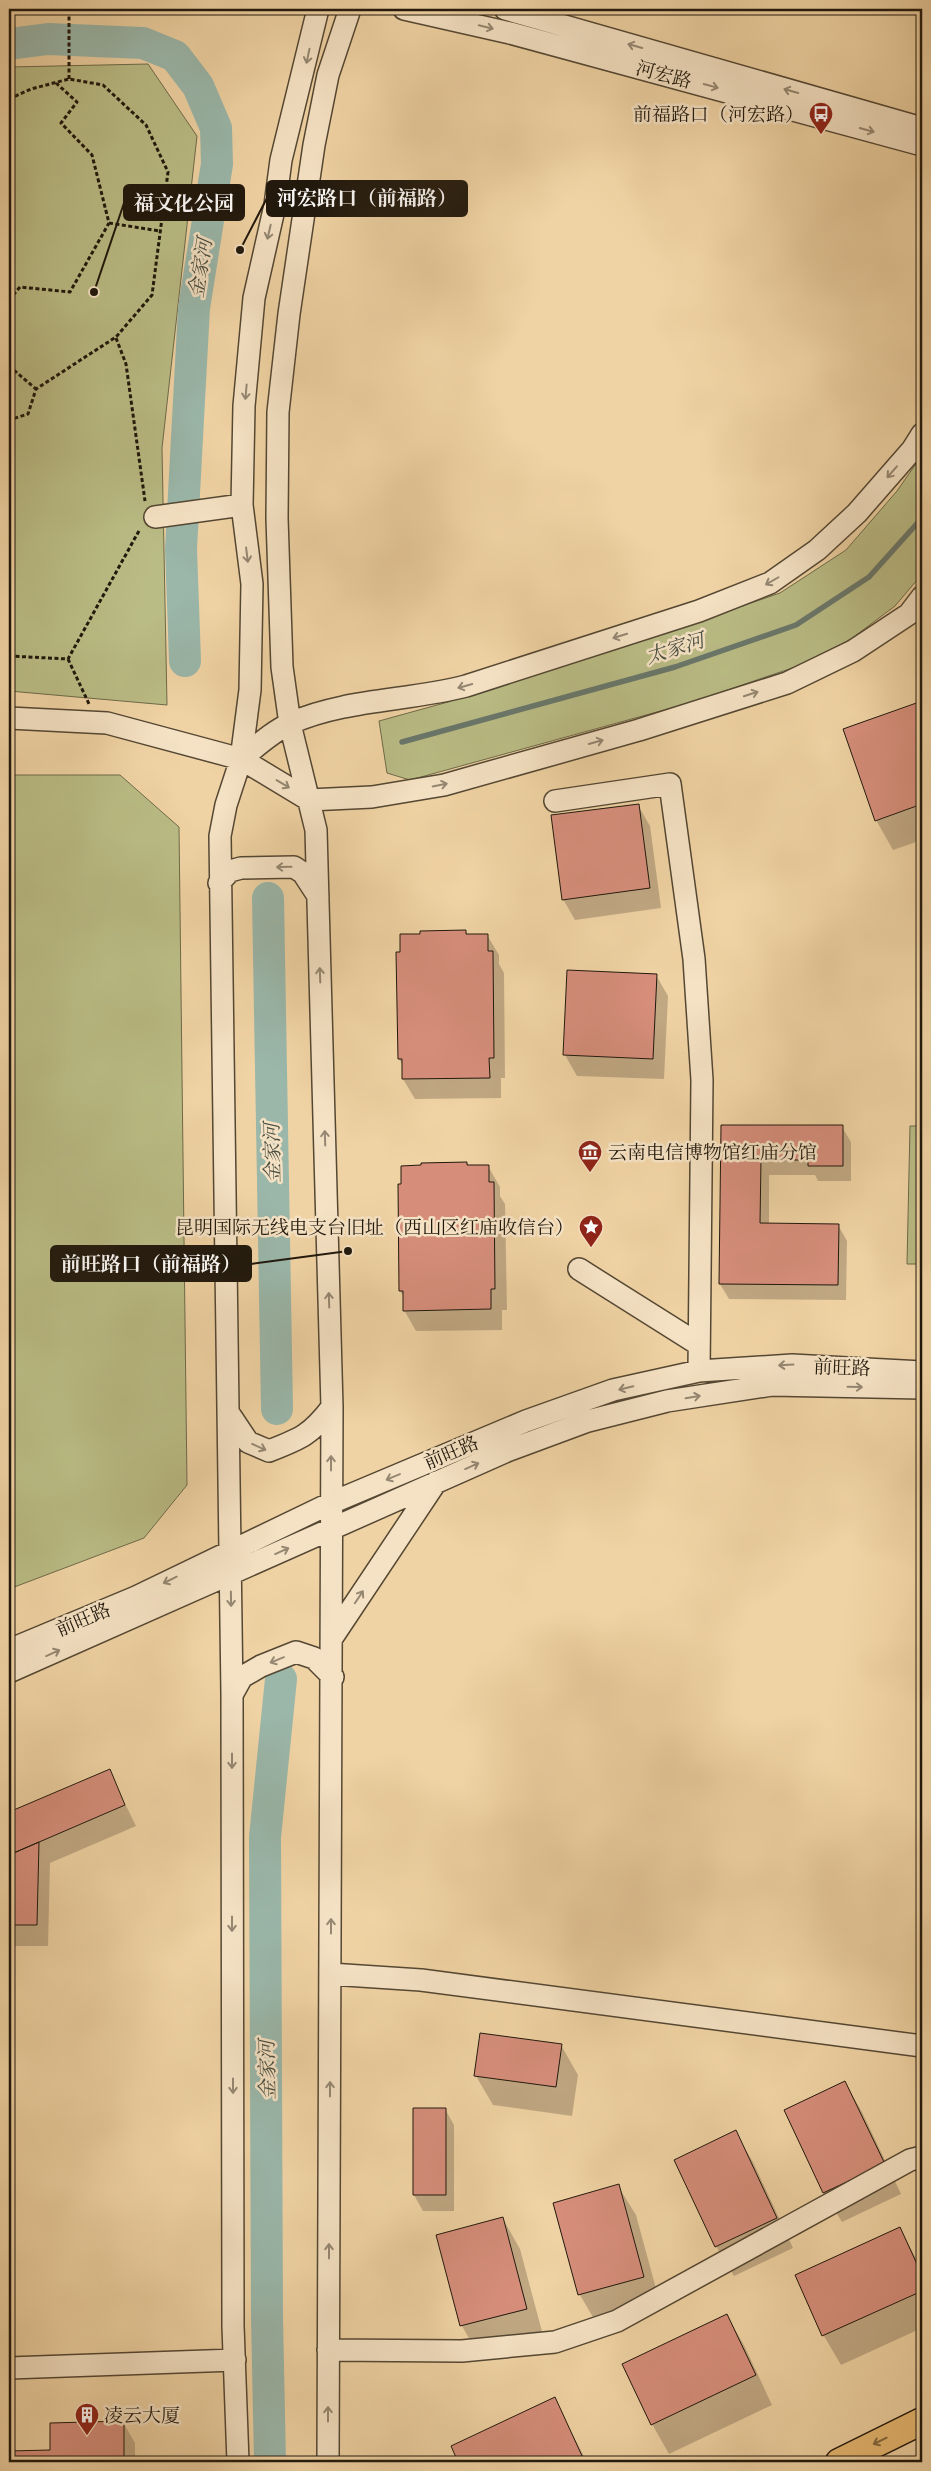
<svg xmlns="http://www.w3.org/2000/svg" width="931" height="2471" font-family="'IM FELL English','Noto Serif SC',serif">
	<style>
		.green { fill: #babc85; stroke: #6d6a49 }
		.shadow { fill: #0003 }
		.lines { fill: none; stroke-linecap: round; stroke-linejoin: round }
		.stream { stroke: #69776b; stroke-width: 5.5 }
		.river { stroke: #9ab7aa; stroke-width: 32 }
		.building { fill: #d68e7b; stroke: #20180d }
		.minor-casing { stroke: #544733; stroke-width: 24 }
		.major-casing { stroke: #20180d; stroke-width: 29 }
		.path { stroke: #20180d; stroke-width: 3; stroke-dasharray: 4 2.5; stroke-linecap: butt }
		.minor { stroke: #f5e2c4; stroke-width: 21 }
		.major { stroke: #e8ba72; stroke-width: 26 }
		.oneway { stroke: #958772 }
		.oneway2 { stroke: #846940 }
		.labels { text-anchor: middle; stroke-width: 5; stroke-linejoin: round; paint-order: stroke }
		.street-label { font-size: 19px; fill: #20180d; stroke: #f5e2c4 }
		.poi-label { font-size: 19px; fill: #20180d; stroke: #f5e2c4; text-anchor: end }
		.water-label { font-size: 20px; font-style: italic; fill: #4b5044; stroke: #f5e2c4 }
		.leader { fill: none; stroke: #20180d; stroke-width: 2 }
		.callout-dot { fill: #20180d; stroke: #f5e2c4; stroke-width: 2 }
		.callout { fill: #20180d; stroke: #20180d; stroke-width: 2 }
		.callout-label { font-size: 20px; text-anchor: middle; font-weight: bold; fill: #fff }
	</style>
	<rect width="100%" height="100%" fill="#f0d3a4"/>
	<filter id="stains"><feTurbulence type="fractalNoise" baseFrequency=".004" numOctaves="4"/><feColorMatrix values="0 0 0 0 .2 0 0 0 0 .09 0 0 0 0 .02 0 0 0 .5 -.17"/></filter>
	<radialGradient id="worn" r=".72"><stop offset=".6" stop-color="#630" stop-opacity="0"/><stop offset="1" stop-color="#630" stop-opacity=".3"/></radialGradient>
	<!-- green -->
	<path class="green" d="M148,64L197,136L162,448L167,705L9,691V67Z
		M922,455V574L895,606L851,639L801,665L686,704L410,780L387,773L379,721L448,702L664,633L780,593L846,550L897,491Z
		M9,775H120L179,827L187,1485L144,1538L9,1589Z
		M910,1126H922V1264H907Z"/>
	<!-- shadow -->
	<path class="shadow" d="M922,703V840L893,850L876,820L845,730Z
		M638,805L650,826L661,908L575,920L563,899Z
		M466,931L468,935H487L499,955V964L504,973L505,1078H501V1098L415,1099L403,1079V1066L399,1059L398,954Z
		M656,975L668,996L664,1079L577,1076L565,1055Z
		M722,1126L842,1127L851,1142V1181H818L815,1175H769V1225H838L847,1241L846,1300L729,1299L720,1284Z
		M467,1163L469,1166H488L500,1187V1196L505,1204L507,1310H502V1330L416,1331L404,1310V1297L400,1291Z
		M109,1771L136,1826L50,1863L48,1946H9V1814Z
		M561,2045L578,2075L572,2116L493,2105L476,2076Z
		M845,2082L862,2112L901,2194L842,2222L824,2193L785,2110Z
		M445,2109L454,2125V2211H423L414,2195Z
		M735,2132L753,2162L793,2248L734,2276L716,2246Z
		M618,2186L636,2215L661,2307L597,2324L580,2295Z
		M503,2219L520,2249L544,2339L479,2356L462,2326L438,2236Z
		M900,2228L922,2270V2328L841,2365L824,2336L796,2276Z
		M727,2316L744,2345L772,2405L669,2454L652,2424Z
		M554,2399L587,2462H459L452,2447Z
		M123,2422L135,2443V2462H9V2452L51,2451Z"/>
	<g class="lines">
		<!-- stream -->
		<path class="stream" d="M402,742L675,667L796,625L869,577L922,518"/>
		<!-- river -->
		<path class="river" d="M9,44L48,39L143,43L175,56L198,86L216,128L217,164L194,308L181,549L185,661
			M268,898L277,1409
			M270,2462L267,2318L265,1837L281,1679"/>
	</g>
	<!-- building -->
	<path class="building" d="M922,701V804L875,821L843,729Z
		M639,804L650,888L562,900L551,815Z
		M466,930V934H488V951H493L494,1058H489L490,1078L402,1079V1059H398L396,952H400V934H420V931Z
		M567,970L657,974L653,1059L563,1055Z
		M721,1125H843V1166H808V1160H761L760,1223L839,1224L838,1285L719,1284Z
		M467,1162V1165H489V1182H494L495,1289H491V1309L403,1311V1291H399L398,1184H401V1166L421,1165V1163Z
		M110,1769L125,1805L9,1855V1812Z
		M39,1842L37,1925H9V1855Z
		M480,2033L562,2044L556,2087L474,2076Z
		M845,2081L885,2164L823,2193L784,2110Z
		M413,2108H446V2195H413Z
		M736,2130L777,2218L715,2247L674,2160Z
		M619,2184L644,2277L578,2295L553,2203Z
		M503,2217L527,2309L460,2326L436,2235Z
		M900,2227L922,2275V2291L822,2336L795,2275Z
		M727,2314L756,2375L651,2425L622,2364Z
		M555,2397L583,2458L574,2462H458L451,2446Z
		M124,2421V2462H9V2451L50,2450V2423Z"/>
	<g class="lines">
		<defs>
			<path id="minor" d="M404,9L510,33L922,145
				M505,9L922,128
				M155,517L242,505
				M9,718L107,723L241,759L309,800L372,797L444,785L639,730L787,683L853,651L909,614L922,597
				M241,759C256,747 273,731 291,723C345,699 409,701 466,686L699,611L770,583L817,550L857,513L912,450L922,434
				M555,801L670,784L694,959L702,1080L699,1371
				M219,883L230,871L241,868L294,867L303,873L318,896
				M579,1269L698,1344
				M228,1412L248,1442L269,1451C300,1439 311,1435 332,1407
				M332,1638L436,1482
				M9,1650L136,1597L331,1503L526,1421L613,1390L699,1371L792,1365L922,1372
				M9,1672L507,1451L588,1421L667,1401L772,1385L922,1388
				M232,1695L242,1677L261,1666L296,1652L314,1658L333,1677
				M330,1974L421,1980L922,2046
				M328,2350L462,2351L555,2342L617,2321L910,2160L922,2157
				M9,2368L235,2360
				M238,2462L233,2326L232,1695L220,836L226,805L241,759L250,690L252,584L242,505L244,406L254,298L275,205L281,160L318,9
				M328,2462L332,1407L316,830L290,724L282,667L277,518L278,412L289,314L314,145L328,75L350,9"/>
			<path id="major" d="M839,2462L922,2421"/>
		</defs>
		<!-- minor casing -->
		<use href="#minor" class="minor-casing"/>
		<!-- major casing -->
		<use href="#major" class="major-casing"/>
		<!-- path -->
		<path class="path" d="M69,79V9
			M9,99L31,89L69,79L103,85L146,125L168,172L152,295L116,337L36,389L28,414L9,420
			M109,223L160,231
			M9,300L20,287L70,292L109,223L92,155L61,123L77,102L56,83
			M116,338L126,364L145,501
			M9,366L36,389
			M9,656L68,659L140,529
			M68,659L89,704"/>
		<!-- minor -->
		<use href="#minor" class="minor"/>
		<!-- major -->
		<use href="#major" class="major"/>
	</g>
	<!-- one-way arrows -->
	<defs><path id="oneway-shaft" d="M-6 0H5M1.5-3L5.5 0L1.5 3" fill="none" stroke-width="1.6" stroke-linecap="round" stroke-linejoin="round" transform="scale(1.25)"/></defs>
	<g class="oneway">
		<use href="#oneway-shaft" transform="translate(486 27) rotate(13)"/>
		<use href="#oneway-shaft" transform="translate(635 46) rotate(-164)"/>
		<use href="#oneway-shaft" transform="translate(308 56) rotate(102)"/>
		<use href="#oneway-shaft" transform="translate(711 86) rotate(15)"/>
		<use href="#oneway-shaft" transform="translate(791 91) rotate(-164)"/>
		<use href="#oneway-shaft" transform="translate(867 130) rotate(16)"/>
		<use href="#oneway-shaft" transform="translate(269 232) rotate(103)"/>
		<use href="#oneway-shaft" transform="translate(246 392) rotate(95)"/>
		<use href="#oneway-shaft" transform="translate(892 472) rotate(131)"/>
		<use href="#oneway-shaft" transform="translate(247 555) rotate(83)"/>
		<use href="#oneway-shaft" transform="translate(772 581) rotate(150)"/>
		<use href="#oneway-shaft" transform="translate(620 636) rotate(163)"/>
		<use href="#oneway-shaft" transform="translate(465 686) rotate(164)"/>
		<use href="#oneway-shaft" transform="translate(751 694) rotate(-18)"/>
		<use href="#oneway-shaft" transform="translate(596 742) rotate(-16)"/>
		<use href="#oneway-shaft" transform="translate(283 784) rotate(31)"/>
		<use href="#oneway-shaft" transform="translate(440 785) rotate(-11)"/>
		<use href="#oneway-shaft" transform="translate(284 867) rotate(179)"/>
		<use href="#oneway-shaft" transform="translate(320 975) rotate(-92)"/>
		<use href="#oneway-shaft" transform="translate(325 1138) rotate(-92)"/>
		<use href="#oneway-shaft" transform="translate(329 1300) rotate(-92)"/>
		<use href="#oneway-shaft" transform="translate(786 1365) rotate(177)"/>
		<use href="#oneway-shaft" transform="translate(855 1387) rotate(1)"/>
		<use href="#oneway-shaft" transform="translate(626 1388) rotate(167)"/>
		<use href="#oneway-shaft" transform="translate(693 1397) rotate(-9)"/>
		<use href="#oneway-shaft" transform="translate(259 1447) rotate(24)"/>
		<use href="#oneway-shaft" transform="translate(331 1463) rotate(-90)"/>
		<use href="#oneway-shaft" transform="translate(472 1466) rotate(-24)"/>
		<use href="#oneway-shaft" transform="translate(393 1477) rotate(157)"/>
		<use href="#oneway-shaft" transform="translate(282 1551) rotate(-24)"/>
		<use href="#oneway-shaft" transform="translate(170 1580) rotate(154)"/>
		<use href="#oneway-shaft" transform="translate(359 1597) rotate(-56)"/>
		<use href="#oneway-shaft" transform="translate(231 1599) rotate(89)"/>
		<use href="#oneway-shaft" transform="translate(53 1653) rotate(-24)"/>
		<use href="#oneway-shaft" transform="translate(277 1660) rotate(158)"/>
		<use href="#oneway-shaft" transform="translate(232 1761) rotate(90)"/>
		<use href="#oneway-shaft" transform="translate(232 1924) rotate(90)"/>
		<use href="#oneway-shaft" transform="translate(331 1926) rotate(-90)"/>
		<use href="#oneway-shaft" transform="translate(233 2086) rotate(90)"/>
		<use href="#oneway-shaft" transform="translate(330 2089) rotate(-90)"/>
		<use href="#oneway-shaft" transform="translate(329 2251) rotate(-90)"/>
		<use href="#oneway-shaft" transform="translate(328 2414) rotate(-90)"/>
	</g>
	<use class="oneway2" href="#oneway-shaft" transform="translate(880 2441) rotate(154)"/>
	<!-- icons -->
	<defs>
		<symbol id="bus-pin" viewBox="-11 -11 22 30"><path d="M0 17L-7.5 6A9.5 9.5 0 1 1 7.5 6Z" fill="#8f2418" stroke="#f5e2c4"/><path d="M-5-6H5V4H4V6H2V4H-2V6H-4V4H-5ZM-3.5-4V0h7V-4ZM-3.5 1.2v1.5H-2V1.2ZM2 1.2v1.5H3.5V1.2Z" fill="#fff"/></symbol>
		<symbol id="museum-pin" viewBox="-11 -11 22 30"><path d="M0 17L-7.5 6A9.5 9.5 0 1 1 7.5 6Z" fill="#8f2418" stroke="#f5e2c4"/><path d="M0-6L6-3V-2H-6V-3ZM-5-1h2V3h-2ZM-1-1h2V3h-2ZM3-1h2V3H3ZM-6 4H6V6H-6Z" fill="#fff"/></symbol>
		<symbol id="sight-pin" viewBox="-11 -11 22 30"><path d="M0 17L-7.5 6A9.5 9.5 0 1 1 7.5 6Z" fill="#8f2418" stroke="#f5e2c4"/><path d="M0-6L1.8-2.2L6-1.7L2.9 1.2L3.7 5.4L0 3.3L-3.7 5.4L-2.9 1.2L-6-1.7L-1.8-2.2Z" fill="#fff"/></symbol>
		<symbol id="building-pin" viewBox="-11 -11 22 30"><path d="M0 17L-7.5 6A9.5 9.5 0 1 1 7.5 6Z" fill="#8f2418" stroke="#f5e2c4"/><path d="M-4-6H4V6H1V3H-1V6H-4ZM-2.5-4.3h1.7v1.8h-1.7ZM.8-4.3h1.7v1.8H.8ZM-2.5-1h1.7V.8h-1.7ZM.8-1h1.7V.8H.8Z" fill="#fff"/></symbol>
	</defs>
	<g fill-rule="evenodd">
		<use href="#bus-pin" x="807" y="100" width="28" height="38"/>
		<use href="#museum-pin" x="576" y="1138" width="28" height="38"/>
		<use href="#sight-pin" x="577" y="1213" width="28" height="38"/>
		<use href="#building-pin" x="73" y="2401" width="28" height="38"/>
	</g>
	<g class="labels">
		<!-- street labels -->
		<g class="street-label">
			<text transform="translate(664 74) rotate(15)" y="7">河宏路</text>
			<text transform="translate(842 1367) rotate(2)" y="7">前旺路</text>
			<text transform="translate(451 1452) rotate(-23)" y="7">前旺路</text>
			<text transform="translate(83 1619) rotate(-23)" y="7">前旺路</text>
		</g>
		<!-- poi labels -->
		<g class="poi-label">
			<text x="804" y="121">前福路口（河宏路）</text>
			<text x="608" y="1159" text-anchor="start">云南电信博物馆红庙分馆</text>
			<text x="574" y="1234">昆明国际无线电支台旧址（西山区红庙收信台）</text>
			<text x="104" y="2422" text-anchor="start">凌云大厦</text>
		</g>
		<!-- water labels -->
		<g class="water-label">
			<text transform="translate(200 268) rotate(-81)" y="7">金家河</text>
			<text transform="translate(675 648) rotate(-17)" y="7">太家河</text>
			<text transform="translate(272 1153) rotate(-91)" y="7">金家河</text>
			<text transform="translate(267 2070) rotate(-91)" y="7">金家河</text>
		</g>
	</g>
	<!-- callouts -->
	<path class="leader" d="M240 250L267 198M94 292L124 203M348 1251L251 1264"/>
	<g class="callout-dot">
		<circle cx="240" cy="250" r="5"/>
		<circle cx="94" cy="292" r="5"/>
		<circle cx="348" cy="1251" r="5"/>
	</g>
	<g class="callout">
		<rect x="267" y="181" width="200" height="35" rx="5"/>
		<rect x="124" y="185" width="120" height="35" rx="5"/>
		<rect x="51" y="1246" width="200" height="35" rx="5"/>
	</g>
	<g class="callout-label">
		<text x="367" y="205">河宏路口（前福路）</text>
		<text x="184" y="210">福文化公园</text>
		<text x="151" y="1271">前旺路口（前福路）</text>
	</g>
	<!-- margin -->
	<rect width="931" height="2471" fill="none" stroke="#f0d3a4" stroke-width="30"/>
	<rect x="10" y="10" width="911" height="2451" fill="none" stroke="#20180d" stroke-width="2.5"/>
	<rect x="15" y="15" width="901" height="2441" fill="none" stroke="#20180d"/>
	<rect width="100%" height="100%" filter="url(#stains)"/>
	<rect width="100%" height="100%" fill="url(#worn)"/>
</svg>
